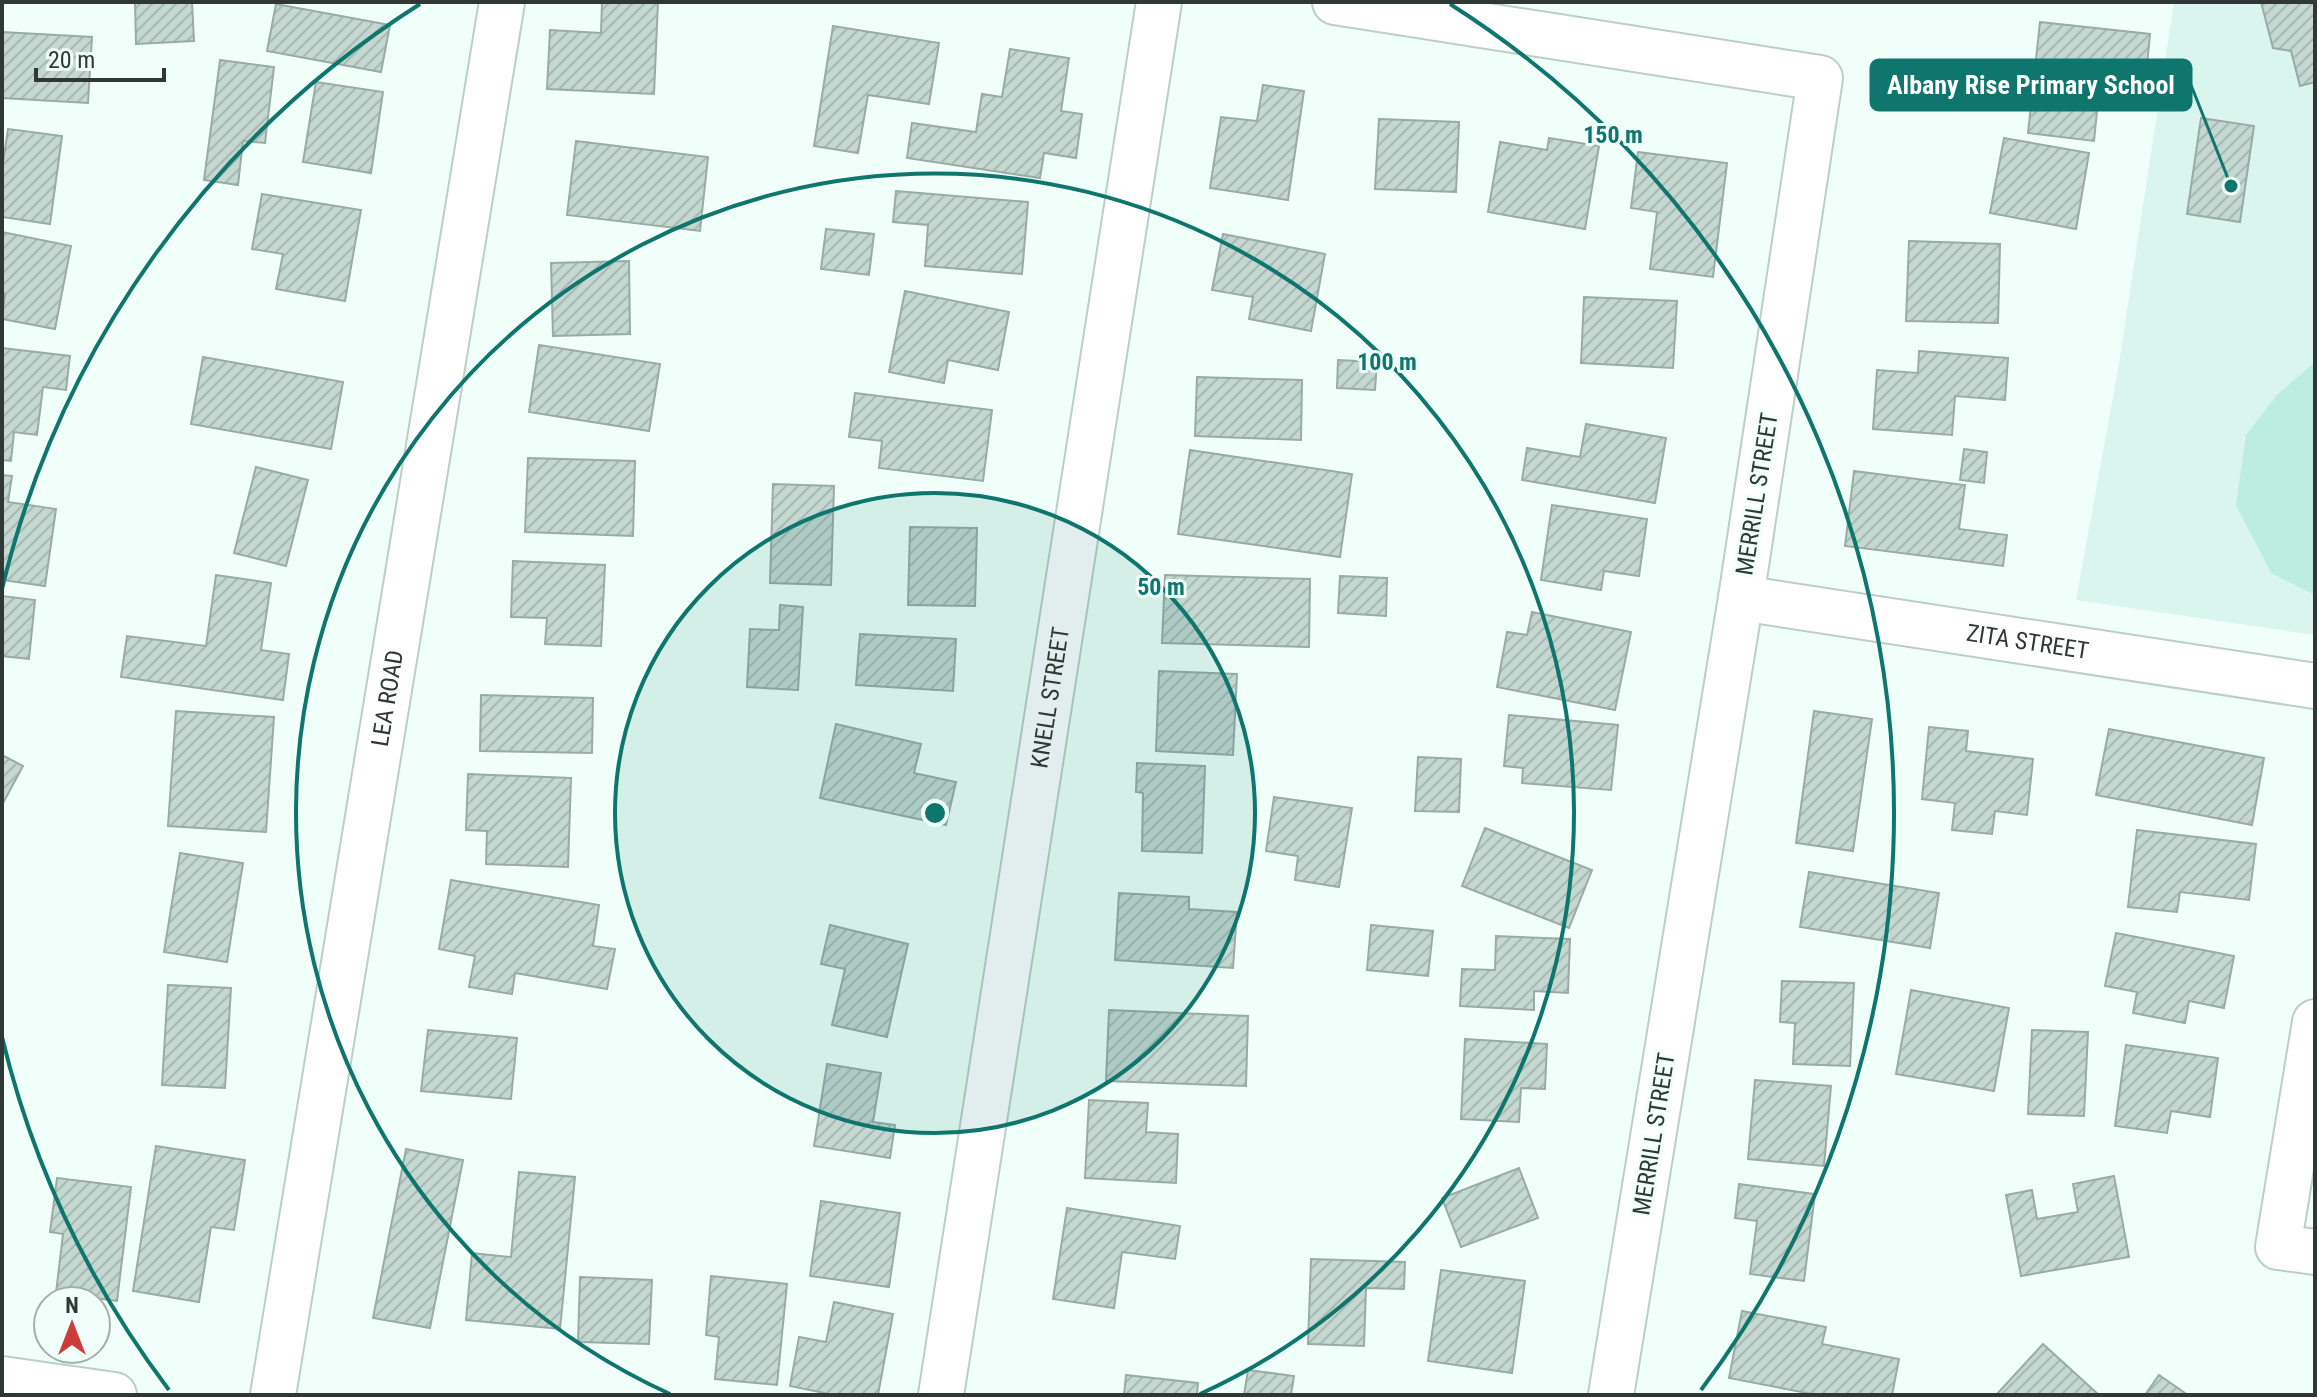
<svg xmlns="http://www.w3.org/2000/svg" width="2317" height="1397" font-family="'Roboto Condensed',sans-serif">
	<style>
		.built { fill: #d9f5ed }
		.park { fill: #bdeddf }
		.building { fill: url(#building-hatch); stroke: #99aba5; stroke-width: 2 }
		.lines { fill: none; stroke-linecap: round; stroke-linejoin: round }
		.minor-casing { stroke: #bccec8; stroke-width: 48 }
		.minor { stroke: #fff; stroke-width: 44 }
		.ring { fill: none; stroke: #0f766e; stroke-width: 4 }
		.labels { text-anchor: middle; stroke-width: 6; stroke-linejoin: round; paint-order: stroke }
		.street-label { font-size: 24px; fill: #303835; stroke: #f0fffa }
		.centre { fill: #0f766e; stroke: #f0fffa; stroke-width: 4 }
		.ring-label { font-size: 24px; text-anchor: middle; font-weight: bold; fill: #0f766e; stroke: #f0fffa; stroke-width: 6; stroke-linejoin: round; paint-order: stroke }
		.leader { fill: none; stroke: #0f766e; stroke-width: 3 }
		.callout-dot { fill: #0f766e; stroke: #f0fffa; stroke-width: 3 }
		.callout { fill: #0f766e; stroke: #0f766e; stroke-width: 3 }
		.callout-label { font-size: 26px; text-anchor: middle; font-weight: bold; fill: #fff }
	</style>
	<defs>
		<pattern id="building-hatch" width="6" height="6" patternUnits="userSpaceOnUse" patternTransform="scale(2)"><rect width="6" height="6" fill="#c4d7d1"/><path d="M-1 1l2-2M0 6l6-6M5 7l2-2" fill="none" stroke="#a9b9b4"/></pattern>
	</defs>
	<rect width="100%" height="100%" fill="#f0fffa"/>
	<!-- built -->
	<path class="built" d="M2174,2H2315V635L2076,600L2118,370Z"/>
	<!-- park -->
	<path class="park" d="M2315,362V595L2271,573L2236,505L2246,435L2277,395Z"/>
	<!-- building -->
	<path class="building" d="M192,2L194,41L136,44L135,3Z
		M602,2H658L654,94L547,89L550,30L601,33Z
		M2261,2H2315V82L2300,86L2291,51L2273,48Z
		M276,4L390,25L381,72L267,51Z
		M2040,22L2150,34L2145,87L2100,82L2094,141L2028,133Z
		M833,26L939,43L929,104L868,95L858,153L814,146Z
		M2,32L92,37L88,103L2,98Z
		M1010,49L1069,58L1061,111L1082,114L1076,158L1044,153L1040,178L907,158L912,123L976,132L982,94L1002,97Z
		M220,60L274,67L265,143L243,141L238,185L204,180Z
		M316,82L383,92L371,173L303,162Z
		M1263,85L1304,91L1288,200L1210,188L1221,117L1257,121Z
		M2201,118L2254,126L2240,222L2187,214Z
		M1379,119L1459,122L1456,192L1375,189Z
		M8,129L62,136L50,224L2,217V169Z
		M1549,138L1599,146L1585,229L1488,212L1500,142L1547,150Z
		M2004,138L2089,153L2076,229L1990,213Z
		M576,141L708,157L700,231L567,215Z
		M1638,152L1727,163L1713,277L1650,269L1657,212L1631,208Z
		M896,191L1028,202L1022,274L925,266L928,225L893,222Z
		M262,194L361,210L345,301L276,289L283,254L252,249Z
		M826,229L874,234L869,275L821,269Z
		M2,232L71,246L55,329L2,319L5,294L2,293Z
		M1223,234L1325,254L1311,331L1249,319L1253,297L1212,290Z
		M1909,241L2000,244L1998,323L1906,321Z
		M629,261L630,334L553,336L551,263Z
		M905,291L1009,312L998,370L948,360L944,383L889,372Z
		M1584,297L1677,301L1673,368L1581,363Z
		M539,345L660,364L649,431L529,412Z
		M2,348L70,356L66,390L43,387L37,435L14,432L11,461L2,460Z
		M1919,351L2008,358L2005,400L1955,396L1952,435L1873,429L1877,370L1918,373Z
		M203,357L343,382L331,449L191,424Z
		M1338,360L1377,362L1375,390L1337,388Z
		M1197,377L1302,380L1301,440L1195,436Z
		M855,393L992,410L983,481L879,468L882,441L849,437Z
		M1586,424L1666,438L1655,503L1522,480L1527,448L1580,457Z
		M1964,449L1987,452L1984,483L1960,480Z
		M1190,450L1352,474L1340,557L1178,534Z
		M528,458L635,461L633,536L525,532Z
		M256,467L308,480L286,566L234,553Z
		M1854,471L1965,485L1959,529L2007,535L2003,566L1845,546Z
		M2,475L12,476L8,502L56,509L45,586L2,580Z
		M773,484L834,486L831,585L770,583Z
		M1552,505L1647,519L1639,576L1604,571L1601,590L1541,580Z
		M910,527L977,528L975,606L908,605Z
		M513,561L605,565L601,646L545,644L547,618L511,617Z
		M216,575L271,583L261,650L289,654L283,700L121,677L127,636L206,646Z
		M1165,575L1310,579L1309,647L1162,643Z
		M1340,576L1387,578L1386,616L1338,613Z
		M2,596L35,600L29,659L2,656Z
		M780,605L803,607L798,690L747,687L750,629L779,630Z
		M1532,612L1631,632L1615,710L1497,687L1507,632L1527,635Z
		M860,634L956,639L953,691L856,685Z
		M1159,671L1237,674L1233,755L1156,751Z
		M481,695L593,698L592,753L480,751Z
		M176,711L274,717L266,832L168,826Z
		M1814,711L1872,719L1853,851L1796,843Z
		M1509,715L1618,725L1611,790L1522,783L1523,768L1504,766Z
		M836,724L921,744L914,773L956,782L946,825L820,798Z
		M1929,727L1968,731L1966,751L2033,759L2027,815L1995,811L1992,834L1952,830L1955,803L1922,799Z
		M2109,729L2264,758L2252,825L2096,795Z
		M2,755L23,766L2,805Z
		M1418,757L1461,759L1459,812L1415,811Z
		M1137,763L1205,766L1202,853L1142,851L1143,793L1136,792Z
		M468,774L571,778L568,867L486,864L487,831L466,830Z
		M1274,797L1352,808L1339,887L1295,880L1298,856L1266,851Z
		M1485,828L1592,870L1569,928L1462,886Z
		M2137,830L2256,844L2249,900L2180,892L2177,912L2128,907Z
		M180,853L243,863L227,962L164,952Z
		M1809,872L1939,893L1930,948L1800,927Z
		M451,880L599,905L593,946L615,949L607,989L515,973L512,994L469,987L475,956L439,949Z
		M1119,893L1189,897V909L1237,912L1233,968L1115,960Z
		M830,925L908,944L887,1037L832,1025L845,969L821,964Z
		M1371,925L1433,931L1428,976L1367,970Z
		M2116,933L2234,956L2224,1008L2189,1001L2185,1023L2133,1013L2137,992L2105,986Z
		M1496,936L1570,939L1568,993L1534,991V1010L1460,1006L1462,969L1495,970Z
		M1782,981L1854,983L1850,1066L1793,1064L1795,1023L1780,1022Z
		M168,985L231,988L225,1088L162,1085Z
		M1911,990L2009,1008L1994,1091L1896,1074Z
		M1109,1010L1248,1016L1246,1086L1106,1081Z
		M428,1030L517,1038L511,1099L421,1091Z
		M2032,1030L2088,1032L2084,1116L2028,1114Z
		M1465,1039L1547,1044L1545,1089L1521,1088L1519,1122L1461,1119Z
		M2126,1045L2218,1058L2210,1117L2171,1111L2167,1133L2115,1126Z
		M827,1064L881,1073L873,1122L895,1125L890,1158L814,1146Z
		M1755,1080L1831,1086L1824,1166L1748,1159Z
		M1089,1100L1148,1103L1146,1132L1178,1134L1176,1183L1085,1178Z
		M156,1146L245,1160L234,1230L211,1227L199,1302L133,1291Z
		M406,1149L463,1160L430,1328L373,1318Z
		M1519,1168L1538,1218L1461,1247L1442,1198Z
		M519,1172L575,1177L560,1329L466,1320L472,1253L511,1257Z
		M2114,1176L2129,1257L2021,1276L2006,1195L2032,1190L2037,1219L2078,1212L2073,1184Z
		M57,1178L131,1187L117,1301L56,1293L63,1234L50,1232Z
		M1739,1184L1815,1194L1804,1281L1750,1274L1757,1221L1735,1218Z
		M821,1201L900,1213L889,1287L810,1276Z
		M1067,1208L1180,1226L1175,1259L1122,1252L1114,1308L1053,1299Z
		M1311,1259L1405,1262L1404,1289L1366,1288L1364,1346L1308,1344Z
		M1441,1270L1525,1281L1512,1373L1428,1361Z
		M711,1276L787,1284L777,1385L715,1379L719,1337L706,1335Z
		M580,1277L652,1280L649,1344L578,1342Z
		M834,1302L893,1314L878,1395H834L790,1386L799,1337L826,1342Z
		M1742,1311L1826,1327L1822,1344L1899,1359L1892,1395H1817L1729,1378Z
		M2043,1344L2099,1395H1996Z
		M1248,1370L1294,1376L1291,1395H1244Z
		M1126,1375L1198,1383L1197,1395H1124Z
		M2159,1375L2188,1395H2145Z"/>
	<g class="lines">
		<defs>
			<g id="minor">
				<path d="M1335,2L1820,78L1741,598L1611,1395"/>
				<path id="s1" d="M1741,598L2315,686"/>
				<path d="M2315,1022L2278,1247L2315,1252"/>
				<path d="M2,1379L114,1395"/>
				<path id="s2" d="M273,1395L502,2"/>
				<path id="s3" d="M941,1395L1159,2"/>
			</g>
		</defs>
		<!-- minor casing -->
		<use href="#minor" class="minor-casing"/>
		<!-- minor -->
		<use href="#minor" class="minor"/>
	</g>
	<!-- distance rings -->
	<circle cx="935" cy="813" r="320" fill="#0f766e" fill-opacity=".12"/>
	<g class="ring">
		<circle cx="935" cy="813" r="320"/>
		<path d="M670 1394A639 639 0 1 1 1200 1394"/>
		<path d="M169 1390A959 959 0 0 1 2 1037M2 589A959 959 0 0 1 420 4M1450 4A959 959 0 0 1 1701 1390"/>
	</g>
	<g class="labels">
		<!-- street labels -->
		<g class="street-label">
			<text transform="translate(1757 494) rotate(-81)" y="8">MERRILL STREET</text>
			<text dy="8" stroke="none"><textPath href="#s1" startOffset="290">ZITA STREET</textPath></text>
			<text dy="8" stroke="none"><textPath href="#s2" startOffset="706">LEA ROAD</textPath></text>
			<text dy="8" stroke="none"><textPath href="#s3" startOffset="706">KNELL STREET</textPath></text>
			<text transform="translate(1654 1134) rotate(-81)" y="8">MERRILL STREET</text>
		</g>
	</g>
	<circle cx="935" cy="813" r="12" class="centre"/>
	<g class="ring-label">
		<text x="1613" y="143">150 m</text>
		<text x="1387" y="370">100 m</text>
		<text x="1161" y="595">50 m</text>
	</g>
	<!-- callouts -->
	<path class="leader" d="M2231 186L2191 85"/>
	<circle class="callout-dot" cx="2231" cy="186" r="8"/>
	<rect class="callout" x="1871" y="60" width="320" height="50" rx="8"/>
	<g class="callout-label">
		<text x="2031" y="94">Albany Rise Primary School</text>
	</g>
	<!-- border -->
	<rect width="2317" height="1397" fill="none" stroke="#303835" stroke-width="8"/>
	<!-- north arrow -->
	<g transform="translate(72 1325)"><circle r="38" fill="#f0fffa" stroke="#a3afab" stroke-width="2"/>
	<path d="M0-6L14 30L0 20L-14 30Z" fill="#cb3d3a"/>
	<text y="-12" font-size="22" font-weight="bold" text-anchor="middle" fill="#303835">N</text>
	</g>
	<!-- scale -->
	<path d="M36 68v12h128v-12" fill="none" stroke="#303835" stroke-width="4"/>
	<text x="48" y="68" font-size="24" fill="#303835" stroke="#f0fffa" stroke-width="6" paint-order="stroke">20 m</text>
</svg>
